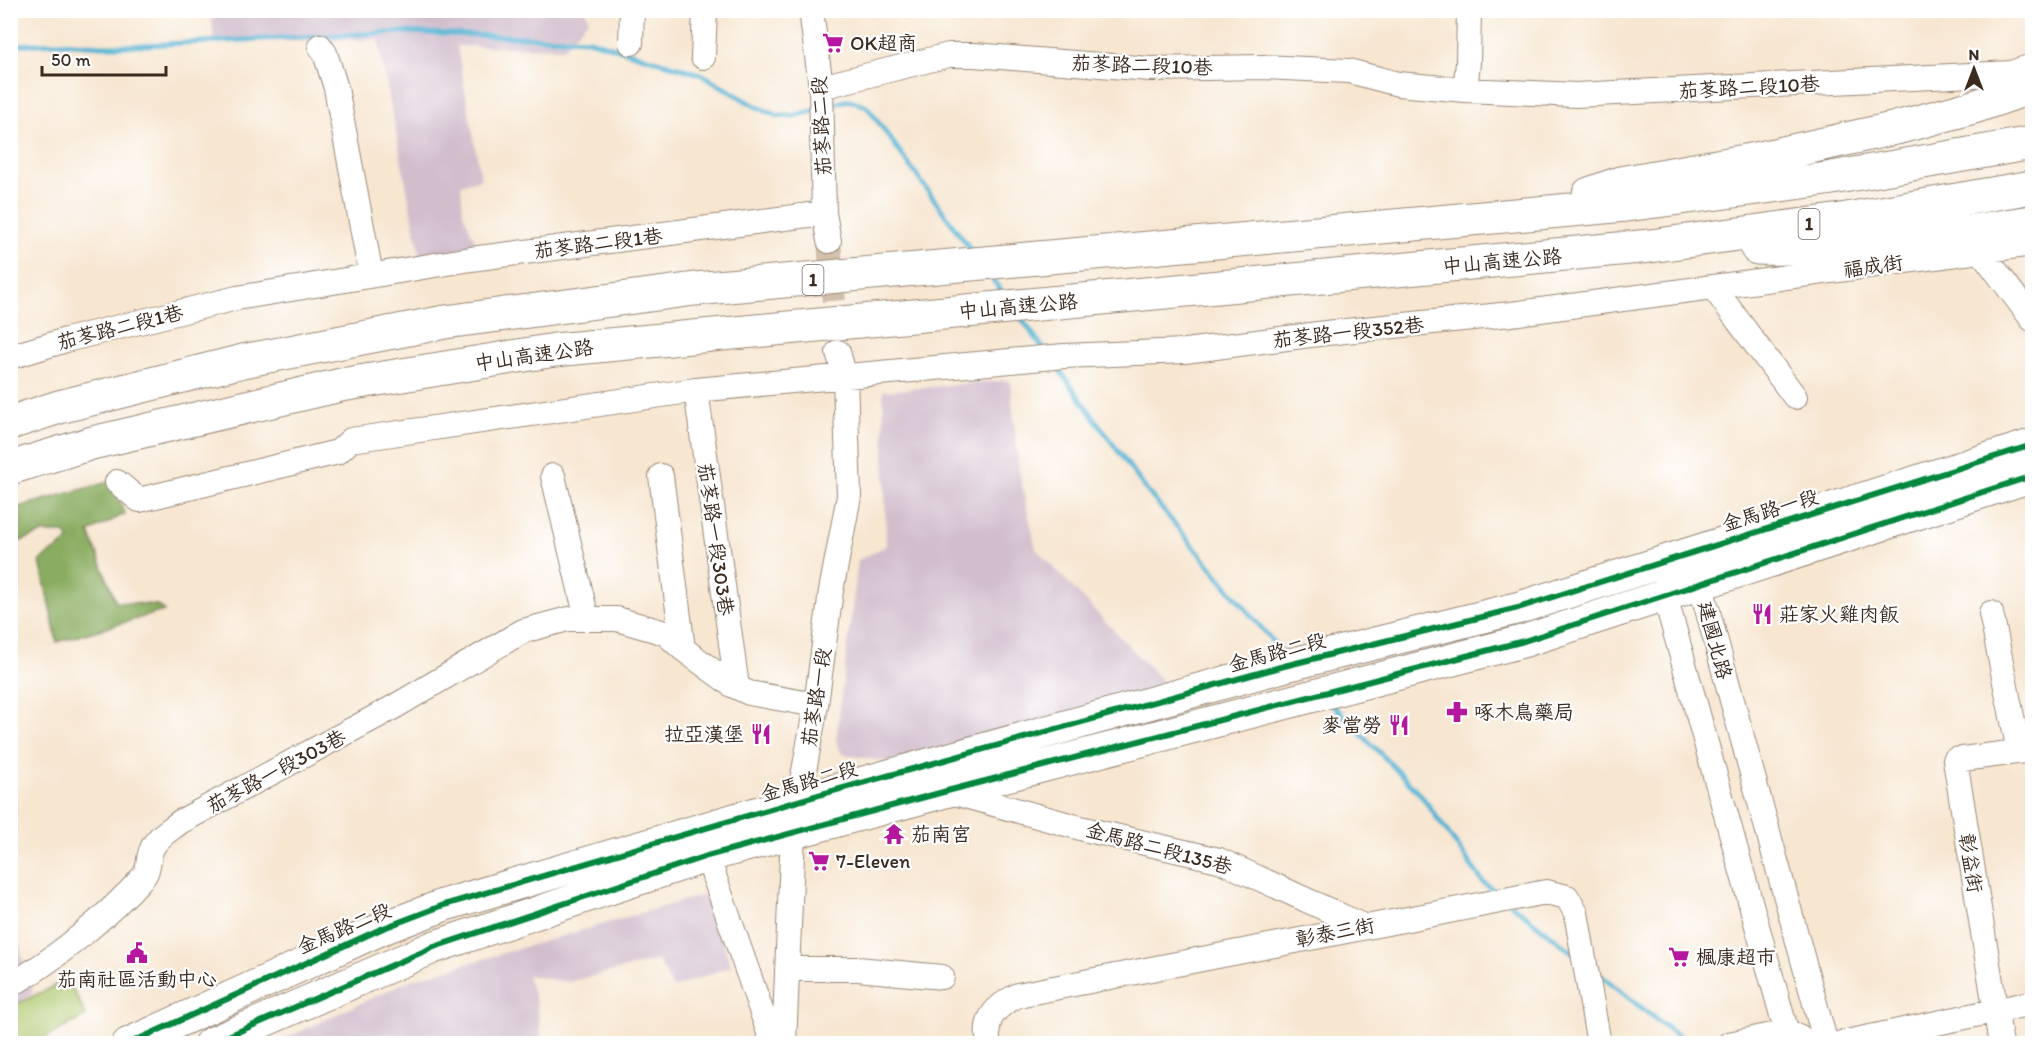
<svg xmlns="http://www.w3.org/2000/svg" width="2043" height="1054" font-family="Itim,'LXGW WenKai TC',sans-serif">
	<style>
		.industrial { fill: #d1bdcc }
		.green { fill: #adc86d; stroke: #747946; stroke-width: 1.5 }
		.forest { fill: #8aac60; stroke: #626b3f; stroke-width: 1.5 }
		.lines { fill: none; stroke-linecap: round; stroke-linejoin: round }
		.stream { stroke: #55b3d3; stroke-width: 5 }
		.minor-tunnel { stroke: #d1c0ac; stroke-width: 24; stroke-dasharray: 24 12; stroke-linecap: butt }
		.minor-casing { stroke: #987; stroke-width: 26 }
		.major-casing { stroke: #987; stroke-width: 34 }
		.highway-casing { stroke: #987; stroke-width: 35 }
		.minor { stroke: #fff; stroke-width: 24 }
		.major { stroke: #fff; stroke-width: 32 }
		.highway { stroke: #fff; stroke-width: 33 }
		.cycleway-casing { stroke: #fff; stroke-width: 10 }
		.cycleway { stroke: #00873e; stroke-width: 6 }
		.labels { text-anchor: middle; stroke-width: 4.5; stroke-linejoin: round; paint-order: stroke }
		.shield { fill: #fff; stroke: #766a62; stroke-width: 1.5 }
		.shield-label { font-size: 18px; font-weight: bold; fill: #3b2a1e }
		.poi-label { font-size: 20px; fill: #3b2a1e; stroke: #fff; text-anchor: start }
		.street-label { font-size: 20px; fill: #3b2a1e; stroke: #fff }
	</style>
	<rect width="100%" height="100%" fill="#fff"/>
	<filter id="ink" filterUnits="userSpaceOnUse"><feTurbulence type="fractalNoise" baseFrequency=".0167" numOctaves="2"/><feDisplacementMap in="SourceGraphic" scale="12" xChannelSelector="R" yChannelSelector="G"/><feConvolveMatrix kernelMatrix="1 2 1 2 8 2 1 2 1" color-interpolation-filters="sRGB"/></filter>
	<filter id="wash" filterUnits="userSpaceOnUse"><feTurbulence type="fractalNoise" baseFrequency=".008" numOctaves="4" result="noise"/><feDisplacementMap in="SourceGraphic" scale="24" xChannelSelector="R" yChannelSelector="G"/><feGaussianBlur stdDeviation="1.35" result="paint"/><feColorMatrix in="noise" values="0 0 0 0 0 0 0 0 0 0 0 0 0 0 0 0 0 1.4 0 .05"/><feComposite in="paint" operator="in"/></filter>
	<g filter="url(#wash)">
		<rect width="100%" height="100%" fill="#f7e6d0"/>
		<!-- industrial -->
		<path class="industrial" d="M585,10L589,19L564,48L457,46L481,179L461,185L463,213L477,245L422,266L378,40L214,42L211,11Z
			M1010,380L1019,471L1036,549L1166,685L888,762L842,754L836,740L858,560L886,546L883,391Z
			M707,894L731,966L673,988L658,960L568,982L527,975L536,1002L542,1043H276L408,981Z
			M10,916L33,992L11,1009H10Z"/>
		<!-- green -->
		<path class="green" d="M68,979L86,1016L35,1043H17L11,1031V1007Z"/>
		<!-- forest -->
		<path class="forest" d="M112,481L125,514L89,532L116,602L158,605L164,611L57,642L40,561L69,540L65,533H42L11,545V509Z"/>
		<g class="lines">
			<!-- stream -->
			<path class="stream" d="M10,45L61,43L101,46H125L402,32L589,40L703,75L755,106L778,116H794L816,110
				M828,106C846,100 851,97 868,108L973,253
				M989,275L1005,296
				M1021,318L1046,352
				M1055,364L1147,491L1285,656
				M1331,703L1421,795L1483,882L1498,894
				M1512,905L1576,955
				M1595,971L1671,1031L1692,1044"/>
		</g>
	</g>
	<g filter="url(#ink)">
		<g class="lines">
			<!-- minor-tunnel -->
			<path class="minor-tunnel" d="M829,241L838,352"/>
			<defs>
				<path id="minor" d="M811,10L821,87L824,213L829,241
					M631,43L632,10
					M320,46L325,53L336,88L371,275
					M703,57L705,10
					M821,87L949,55H974L1150,69L1262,67L1349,71L1398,84L1465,90L1576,95L2011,73L2032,66
					M1465,90L1468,63L1469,10
					M1981,251L2032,319
					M1713,287L2032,244
					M10,357L66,340L237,298L471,259L824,213
					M696,390L737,687
					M553,476L587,619
					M661,476L683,649
					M117,482L139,500L338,452L351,440L696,390L1064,356L1185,351L1326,333L1511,314L1713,287L1795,397
					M1669,560L1665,596L1790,1044
					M1688,574L1700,583L1826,1044
					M1991,613L2019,751
					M947,791L1084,829L1219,860L1363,926
					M707,856L773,1044
					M787,969H858L942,977
					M10,985C53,962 111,913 143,877C149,871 148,859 151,851C155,838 170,830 180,822L394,707L523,631L568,619H617L665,633L683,649L732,685L749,693L816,705
					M784,1044L793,832L816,705L831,591L849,496L845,377L838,352
					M989,1044C983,1017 997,1006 1018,995L1546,892L1567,897L1576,913L1599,1044
					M1729,1044L1787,1032L1800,1037
					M1837,1044L2032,1003
					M2001,1044L1955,760L2032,750"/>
				<path id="major" d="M128,1044L381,929L444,905L822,794L1284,666L1518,608L2032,445
					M210,1044L434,947L707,856L947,791L1524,641L2032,476"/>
				<path id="highway" d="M1589,194L1620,183L1751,160L1896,128L1977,106L2032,87
					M1757,248C1850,250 1941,236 2032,222
					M10,423L59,407L243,361L445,322L695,289L1626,205L1826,179L2032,143
					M10,468L92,443L341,385L555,350L1650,246L1841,220L2032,187"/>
			</defs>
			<!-- minor casing -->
			<use href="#minor" class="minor-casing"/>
			<!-- major casing -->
			<use href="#major" class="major-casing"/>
			<!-- highway casing -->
			<use href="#highway" class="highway-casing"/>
			<!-- minor -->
			<use href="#minor" class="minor"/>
			<!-- major -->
			<use href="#major" class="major"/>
			<!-- highway -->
			<use href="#highway" class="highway"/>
			<defs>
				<path id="cycleway" d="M128,1044L381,929L444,905L822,794L1284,666L1518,608L2032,445
					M210,1044L434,947L707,856L947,791L1524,641L2032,476"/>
			</defs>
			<!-- cycleway casing -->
			<use href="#cycleway" class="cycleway-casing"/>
			<!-- cycleway -->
			<use href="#cycleway" class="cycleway"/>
		</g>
	</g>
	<!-- icons -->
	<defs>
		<symbol id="supermarket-bare" viewBox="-9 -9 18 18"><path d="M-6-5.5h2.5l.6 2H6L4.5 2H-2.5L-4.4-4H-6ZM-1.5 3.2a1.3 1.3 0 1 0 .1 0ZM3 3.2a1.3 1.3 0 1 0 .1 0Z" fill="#b5179e" stroke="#fff" stroke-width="2.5" paint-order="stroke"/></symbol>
		<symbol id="restaurant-bare" viewBox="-9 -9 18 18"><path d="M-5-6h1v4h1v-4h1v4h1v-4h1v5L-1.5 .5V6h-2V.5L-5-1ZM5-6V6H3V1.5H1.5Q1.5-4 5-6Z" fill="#b5179e" stroke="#fff" stroke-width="2.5" paint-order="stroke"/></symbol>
		<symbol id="pharmacy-bare" viewBox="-9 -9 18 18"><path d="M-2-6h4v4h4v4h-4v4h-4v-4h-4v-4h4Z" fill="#b5179e" stroke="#fff" stroke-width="2.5" paint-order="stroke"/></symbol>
		<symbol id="temple-bare" viewBox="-9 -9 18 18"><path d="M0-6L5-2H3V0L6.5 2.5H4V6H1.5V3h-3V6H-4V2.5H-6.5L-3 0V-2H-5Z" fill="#b5179e" stroke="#fff" stroke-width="2.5" paint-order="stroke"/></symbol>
		<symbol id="civic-bare" viewBox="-9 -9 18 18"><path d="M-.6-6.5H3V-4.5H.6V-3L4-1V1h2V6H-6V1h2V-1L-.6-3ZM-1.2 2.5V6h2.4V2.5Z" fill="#b5179e" stroke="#fff" stroke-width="2.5" paint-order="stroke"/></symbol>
	</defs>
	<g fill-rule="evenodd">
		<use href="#supermarket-bare" x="818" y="28" width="30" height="30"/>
		<use href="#restaurant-bare" x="1747" y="599" width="30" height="30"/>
		<use href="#pharmacy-bare" x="1442" y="697" width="30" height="30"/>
		<use href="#restaurant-bare" x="1384" y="710" width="30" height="30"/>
		<use href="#restaurant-bare" x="746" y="719" width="30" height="30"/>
		<use href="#temple-bare" x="879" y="819" width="30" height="30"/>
		<use href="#supermarket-bare" x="804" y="846" width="30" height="30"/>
		<use href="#civic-bare" x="122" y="938" width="30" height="30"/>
		<use href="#supermarket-bare" x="1664" y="942" width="30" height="30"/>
	</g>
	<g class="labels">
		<!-- shield labels -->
		<g class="shield">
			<rect x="1798.5" y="209" width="21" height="30" rx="4.5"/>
			<rect x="802.5" y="265" width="21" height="30" rx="4.5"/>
		</g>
		<g class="shield-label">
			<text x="1809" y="230">1</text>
			<text x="813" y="286">1</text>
		</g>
		<!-- poi labels -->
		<g class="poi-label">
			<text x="850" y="50">OK超商</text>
			<text x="1779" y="621">莊家火雞肉飯</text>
			<text x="1474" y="719">啄木鳥藥局</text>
			<text x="1382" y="732" text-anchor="end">麥當勞</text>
			<text x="744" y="741" text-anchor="end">拉亞漢堡</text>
			<text x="911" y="841">茄南宮</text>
			<text x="836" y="868">7-Eleven</text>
			<text x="1696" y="964">楓康超市</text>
			<text x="137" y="986" text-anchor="middle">茄南社區活動中心</text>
		</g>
		<!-- street labels -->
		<g class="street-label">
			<text transform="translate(1142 65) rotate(2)" y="7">茄苳路二段10巷</text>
			<text transform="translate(1749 87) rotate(-3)" y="7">茄苳路二段10巷</text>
			<text transform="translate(821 126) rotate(-93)" y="7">茄苳路二段</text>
			<text transform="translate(598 243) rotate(-7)" y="7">茄苳路二段1巷</text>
			<text transform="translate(1502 261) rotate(-5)" y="7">中山高速公路</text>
			<text transform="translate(1873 266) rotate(-8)" y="7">福成街</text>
			<text transform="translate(1018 306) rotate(-5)" y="7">中山高速公路</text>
			<text transform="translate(120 327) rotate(-14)" y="7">茄苳路二段1巷</text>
			<text transform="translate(1348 332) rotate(-6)" y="7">茄苳路一段352巷</text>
			<text transform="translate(534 355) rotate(-8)" y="7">中山高速公路</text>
			<text transform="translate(1770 510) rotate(-17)" y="7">金馬路一段</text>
			<text transform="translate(716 539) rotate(82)" y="7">茄苳路一段303巷</text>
			<text transform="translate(1715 640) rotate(75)" y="7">建國北路</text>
			<text transform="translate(1277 652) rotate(-15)" y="7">金馬路二段</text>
			<text transform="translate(816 697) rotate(-81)" y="7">茄苳路一段</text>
			<text transform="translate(276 771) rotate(-28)" y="7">茄苳路一段303巷</text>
			<text transform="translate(809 781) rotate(-16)" y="7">金馬路二段</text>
			<text transform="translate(1159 848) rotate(15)" y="7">金馬路二段135巷</text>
			<text transform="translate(1971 863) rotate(81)" y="7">彰益街</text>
			<text transform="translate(344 928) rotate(-23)" y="7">金馬路二段</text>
			<text transform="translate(1335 932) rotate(-11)" y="7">彰泰三街</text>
		</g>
	</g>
	<!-- margin -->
	<rect width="2043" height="1054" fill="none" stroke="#fff" stroke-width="36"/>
	<!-- north arrow -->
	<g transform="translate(1974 69)" stroke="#ffffff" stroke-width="4.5" paint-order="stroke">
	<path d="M0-4.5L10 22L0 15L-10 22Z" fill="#3b2a1e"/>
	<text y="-9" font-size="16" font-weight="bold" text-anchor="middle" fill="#3b2a1e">N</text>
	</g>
	<!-- scale -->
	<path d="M42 66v9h124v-9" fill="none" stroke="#3b2a1e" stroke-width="3"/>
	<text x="51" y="66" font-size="18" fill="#3b2a1e" stroke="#ffffff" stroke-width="4.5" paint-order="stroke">50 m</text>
</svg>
